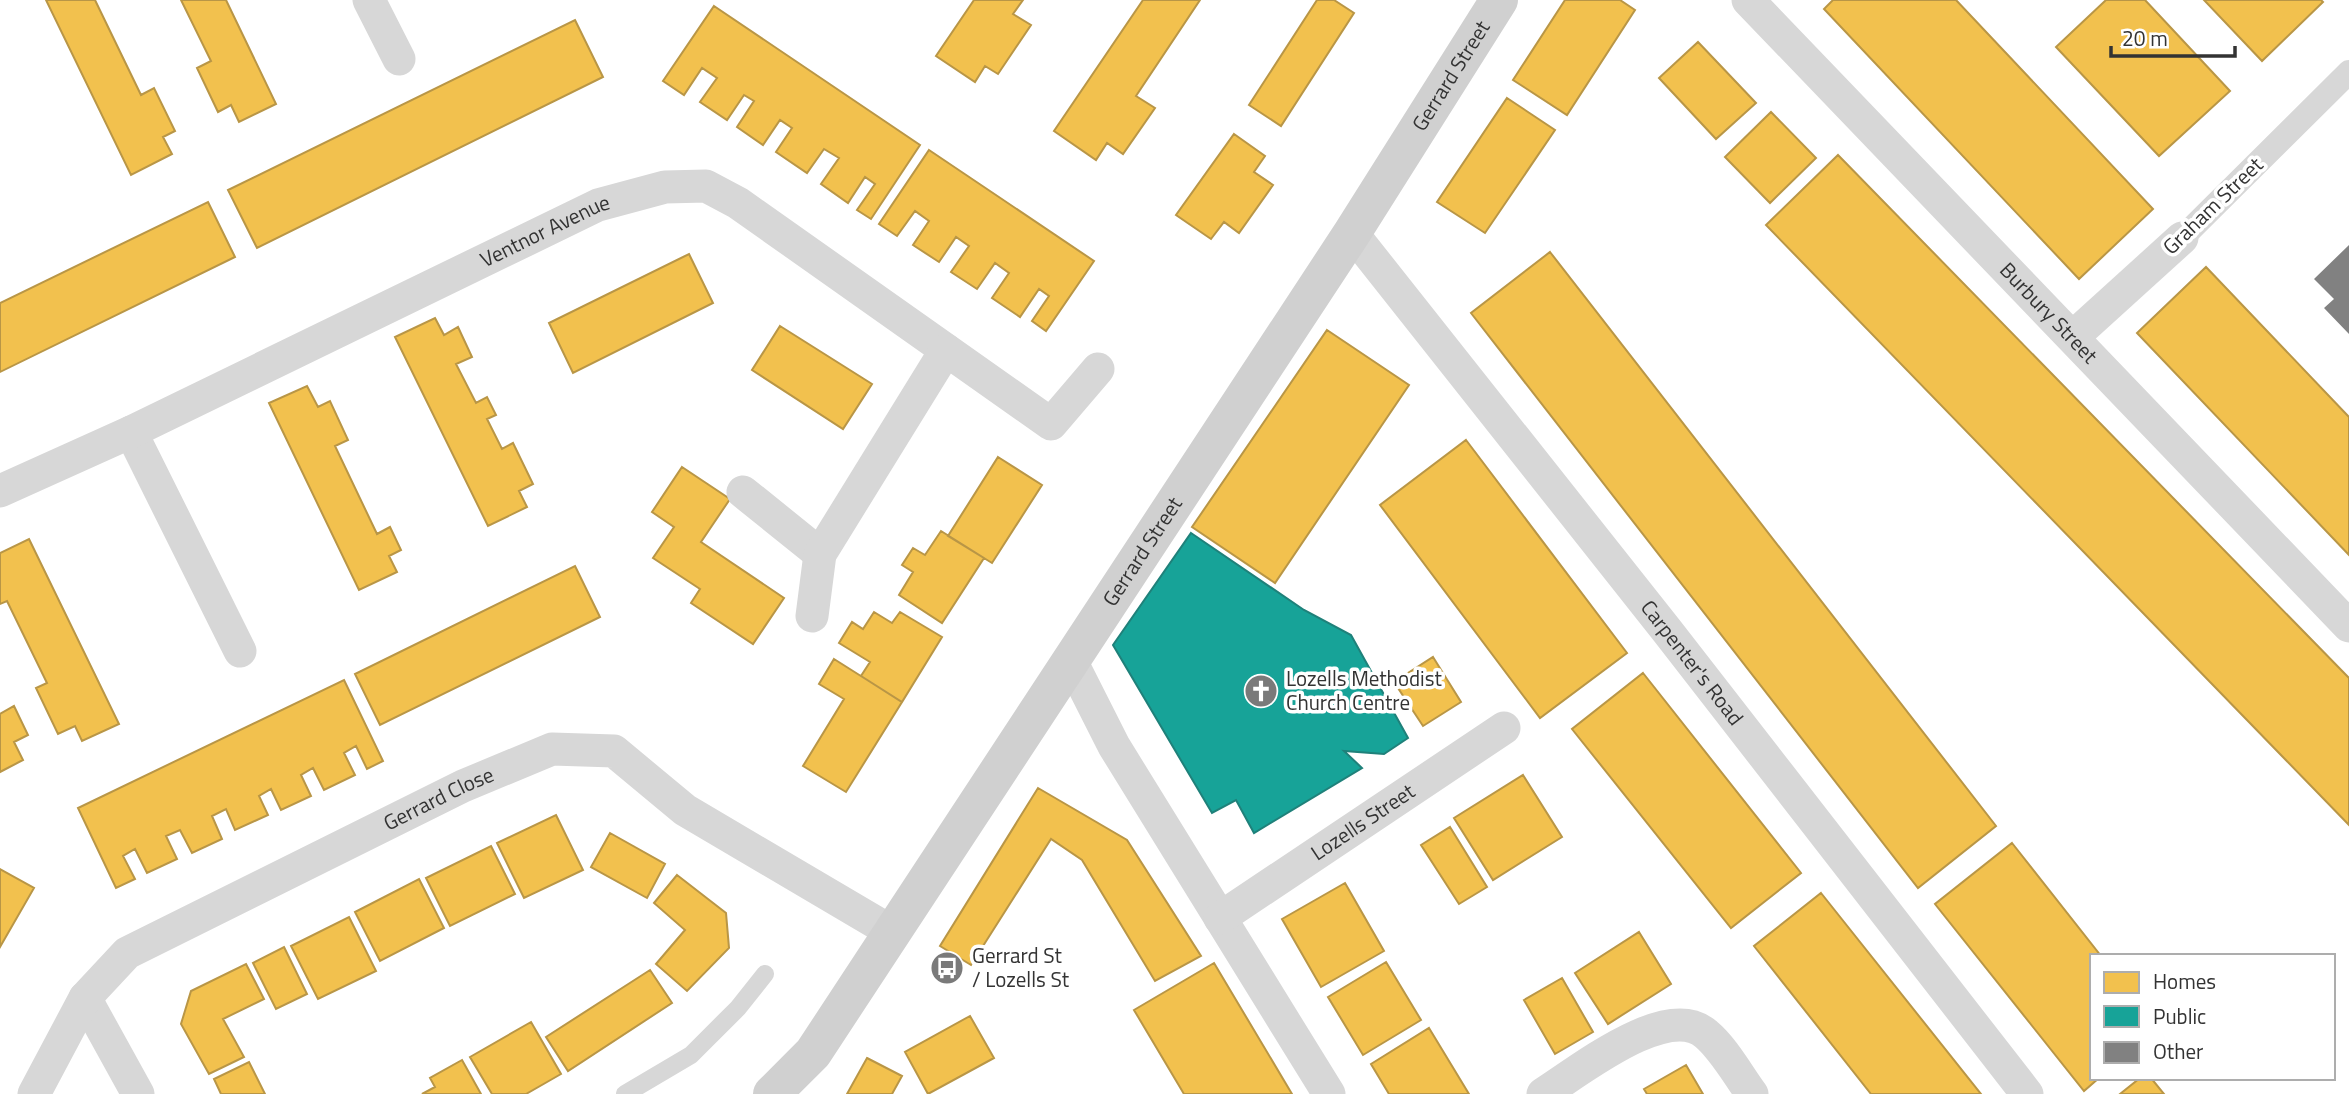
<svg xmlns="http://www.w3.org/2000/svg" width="2349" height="1094" font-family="'Titillium Web',sans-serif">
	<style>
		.homes { fill: #f2c14e; stroke: #b99646; stroke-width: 2 }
		.public { fill: #17a398; stroke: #1f817a; stroke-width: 2 }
		.building { fill: #818181 }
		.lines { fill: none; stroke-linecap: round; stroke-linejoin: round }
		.service { stroke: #d7d7d7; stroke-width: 18 }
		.pedestrian { stroke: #d7d7d7; stroke-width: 24 }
		.minor { stroke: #d7d7d7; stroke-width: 33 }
		.secondary { stroke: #d0d0d0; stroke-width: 38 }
		.labels { text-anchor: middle; stroke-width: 7; stroke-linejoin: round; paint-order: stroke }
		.street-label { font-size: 21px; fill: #333; stroke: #fff }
		.poi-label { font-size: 21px; fill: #333; stroke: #fff; text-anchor: start }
	</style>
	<rect width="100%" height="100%" fill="#fff"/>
	<!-- homes -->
	<path class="homes" d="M46,0H95L141,95L154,88L175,131L163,137L172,154L131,175Z
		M181,0H226L276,104L239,122L231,105L218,112L197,68L211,61Z
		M974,0H1023L1013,14L1031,25L998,74L985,66L975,82L936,56Z
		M1143,0H1200L1136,96L1155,108L1123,154L1107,143L1096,160L1054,131Z
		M1317,0H1334L1354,13L1281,126L1249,105Z
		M1565,0H1620L1635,10L1567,115L1513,80Z
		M1833,0H1956L2153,209L2079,279L1824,9Z
		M2106,0H2145L2230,91L2159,156L2056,47Z
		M2204,0H2321L2323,2L2262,61Z
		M714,6L920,145L871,219L857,210L875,184L865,177L848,203L821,184L839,158L824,149L807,173L776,152L792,128L780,120L763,145L737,127L754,101L744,95L727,120L700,102L717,78L702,68L684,95L663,81Z
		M575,20L603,77L257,248L228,190Z
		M1698,42L1756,103L1716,139L1659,78Z
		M1507,98L1555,130L1485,233L1437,202Z
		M1771,112L1816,158L1770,203L1725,157Z
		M1234,134L1265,156L1254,172L1273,185L1239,233L1224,222L1211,239L1176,215Z
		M929,150L1094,261L1046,331L1032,321L1049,296L1039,289L1020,317L992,298L1009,273L995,263L977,289L951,272L969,246L956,237L939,262L913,245L929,221L915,211L897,236L879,224Z
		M1838,155L2349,678V825L1766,225Z
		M208,202L235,257L0,372V303Z
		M1550,252L1996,826L1918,888L1471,313Z
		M689,254L713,303L573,373L549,323Z
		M2206,267L2349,417V555L2137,333Z
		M435,318L444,335L458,327L472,357L456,364L476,403L487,397L496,415L487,419L502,449L513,443L533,484L519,491L527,507L488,526L395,337Z
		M780,326L872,384L843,429L752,370Z
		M1327,330L1409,385L1275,583L1192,527Z
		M307,386L318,407L330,401L348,440L335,446L377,534L390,527L401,550L389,556L397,572L359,590L269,403Z
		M1466,440L1627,653L1540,718L1380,505Z
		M998,457L1042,485L992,563L948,536Z
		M682,467L730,499L701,542L784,598L753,644L691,603L700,589L653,558L674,527L652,512Z
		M941,531L984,558L942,623L899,595L913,572L902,565L913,548L925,555Z
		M29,539L119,724L82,741L75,726L58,734L36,688L47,683L7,601L0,604V553Z
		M575,566L600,617L380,725L355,674Z
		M874,612L892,623L900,612L942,637L902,702L861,676L870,662L839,643L852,622L863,629Z
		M1433,657L1461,702L1423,726L1394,682Z
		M834,659L902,702L846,792L803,766L844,699L819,684Z
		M1643,673L1801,873L1731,928L1572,729Z
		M344,680L383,761L367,769L356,746L344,753L355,775L324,790L313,768L301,775L311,796L281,810L271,789L259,796L268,815L235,830L226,809L212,816L222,839L192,853L180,830L166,836L177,859L147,873L135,849L123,856L135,879L116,888L78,808Z
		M14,706L28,735L14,742L23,760L0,772V714Z
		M1523,775L1562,837L1493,880L1454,818Z
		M1038,788L1127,840L1201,956L1155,981L1082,860L1051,839L971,965L940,946Z
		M556,815L583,870L524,898L497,843Z
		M1450,827L1487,887L1459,904L1421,845Z
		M610,833L665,864L647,898L591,867Z
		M2012,843L2101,956H2092V1078H2099L2084,1091L1935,904Z
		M491,846L515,894L450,926L426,878Z
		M0,869L34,888L0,947Z
		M677,875L726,913L729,948L687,991L656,964L685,930L654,903Z
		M419,879L444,928L380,961L355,912Z
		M1345,883L1384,951L1321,987L1282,919Z
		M1821,893L1981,1094H1871L1754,946Z
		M349,917L376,971L318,999L291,946Z
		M1639,932L1671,984L1608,1024L1575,973Z
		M284,947L307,994L276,1009L253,963Z
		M1386,962L1421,1020L1363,1055L1328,997Z
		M1214,963L1292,1094H1184L1134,1010Z
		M246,964L264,999L223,1019L244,1057L209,1074L181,1024L191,991Z
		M650,970L672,1003L568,1071L546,1037Z
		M1562,978L1593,1032L1555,1054L1524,1000Z
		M970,1016L994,1058L928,1094L905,1052Z
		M531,1022L561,1074L526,1094H492L470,1057Z
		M1429,1028L1469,1094H1389L1371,1064Z
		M867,1058L902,1076L892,1094H847Z
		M462,1060L481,1094H422L435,1087L430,1078Z
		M249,1062L265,1094H221L214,1079Z
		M1686,1065L1703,1094H1647L1644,1089Z
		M2140,1078H2151L2164,1094H2120Z"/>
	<!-- public -->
	<path class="public" d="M1191,533L1304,610L1351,635L1408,738L1384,754L1344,751L1362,768L1254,833L1236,800L1212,813L1113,645Z"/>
	<!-- building -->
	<path class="building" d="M2349,245V334L2324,308L2334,299L2314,279Z"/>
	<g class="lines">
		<!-- service -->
		<path class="service" d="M625,1094L691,1055L738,1008L765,974"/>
		<!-- pedestrian -->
		<path class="pedestrian" d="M2182,238L2349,72"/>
		<!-- minor -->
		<g class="minor">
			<path d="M369,0L399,59"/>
			<path id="s1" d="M1748,0L2349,626"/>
			<path id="s2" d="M1352,233L1668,632L2027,1094"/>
			<path d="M2074,336L2182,238"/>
			<path d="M131,432L240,651"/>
			<path id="s3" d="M0,491L131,432L598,205L665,187L706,186L738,203L1051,424L1098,369"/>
			<path d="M743,492L820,554"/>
			<path d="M812,616L820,554L946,350"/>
			<path d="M1070,659L1114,746L1329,1094"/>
			<path id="s4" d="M1220,918L1504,728"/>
			<path d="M85,998L138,1094"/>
			<path id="s5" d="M34,1094L85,998L127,953L463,786L552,749L614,751L685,810L892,932"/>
			<path d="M1543,1094C1578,1072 1667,1000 1706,1034C1724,1049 1738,1075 1752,1094"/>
		</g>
		<!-- secondary -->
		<path class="secondary" id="s6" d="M772,1094L813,1053L1352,233L1499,0"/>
	</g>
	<!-- icons -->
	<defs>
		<symbol id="church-disc" viewBox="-11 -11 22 22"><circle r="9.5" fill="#7a7a7a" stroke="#fff"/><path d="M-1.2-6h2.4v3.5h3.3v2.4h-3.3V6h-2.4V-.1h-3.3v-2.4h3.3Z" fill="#fff"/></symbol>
		<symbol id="bus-disc" viewBox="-11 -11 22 22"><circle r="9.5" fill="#7a7a7a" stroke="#fff"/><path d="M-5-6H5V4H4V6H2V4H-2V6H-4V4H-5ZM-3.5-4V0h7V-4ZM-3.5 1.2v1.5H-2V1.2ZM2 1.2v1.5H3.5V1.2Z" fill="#fff"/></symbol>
	</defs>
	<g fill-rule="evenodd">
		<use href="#church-disc" x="1242" y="672" width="38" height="38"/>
		<use href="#bus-disc" x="928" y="949" width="38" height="38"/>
	</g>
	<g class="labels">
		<!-- street labels -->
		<g class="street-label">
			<text dy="7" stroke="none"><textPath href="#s6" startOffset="1225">Gerrard Street</textPath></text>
			<text transform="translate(2213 206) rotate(-44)" y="7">Graham Street</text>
			<text dy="7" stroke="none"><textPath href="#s3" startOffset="604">Ventnor Avenue</textPath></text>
			<text dy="7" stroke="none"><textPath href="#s1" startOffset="434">Burbury Street</textPath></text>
			<text dy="7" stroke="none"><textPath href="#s6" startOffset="658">Gerrard Street</textPath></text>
			<text dy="7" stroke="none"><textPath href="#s2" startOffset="548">Carpenter's Road</textPath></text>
			<text dy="7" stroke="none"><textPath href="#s5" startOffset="518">Gerrard Close</textPath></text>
			<text dy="7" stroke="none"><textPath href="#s4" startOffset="172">Lozells Street</textPath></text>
		</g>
		<!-- poi labels -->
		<g class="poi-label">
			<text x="1286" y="686">Lozells Methodist<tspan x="1286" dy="24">Church Centre</tspan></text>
			<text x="972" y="963">Gerrard St<tspan x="972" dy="24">/ Lozells St</tspan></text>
		</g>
	</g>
	<!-- legend -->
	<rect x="2090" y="954" width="245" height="126" fill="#ffffff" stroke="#adadad" stroke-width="2"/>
	<rect x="2104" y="972" width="35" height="21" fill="#f2c14e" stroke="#adadad" stroke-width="2"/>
	<text x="2153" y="989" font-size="21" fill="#333333">Homes</text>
	<rect x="2104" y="1006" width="35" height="21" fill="#17a398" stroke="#adadad" stroke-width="2"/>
	<text x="2153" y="1024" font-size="21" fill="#333333">Public</text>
	<rect x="2104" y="1042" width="35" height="21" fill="#818181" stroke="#adadad" stroke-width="2"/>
	<text x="2153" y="1059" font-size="21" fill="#333333">Other</text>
	<!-- scale -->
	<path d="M2111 46v10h124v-10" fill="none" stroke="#333333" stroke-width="3.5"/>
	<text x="2122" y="46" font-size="21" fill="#333333" stroke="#ffffff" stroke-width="5" paint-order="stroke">20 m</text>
</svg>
